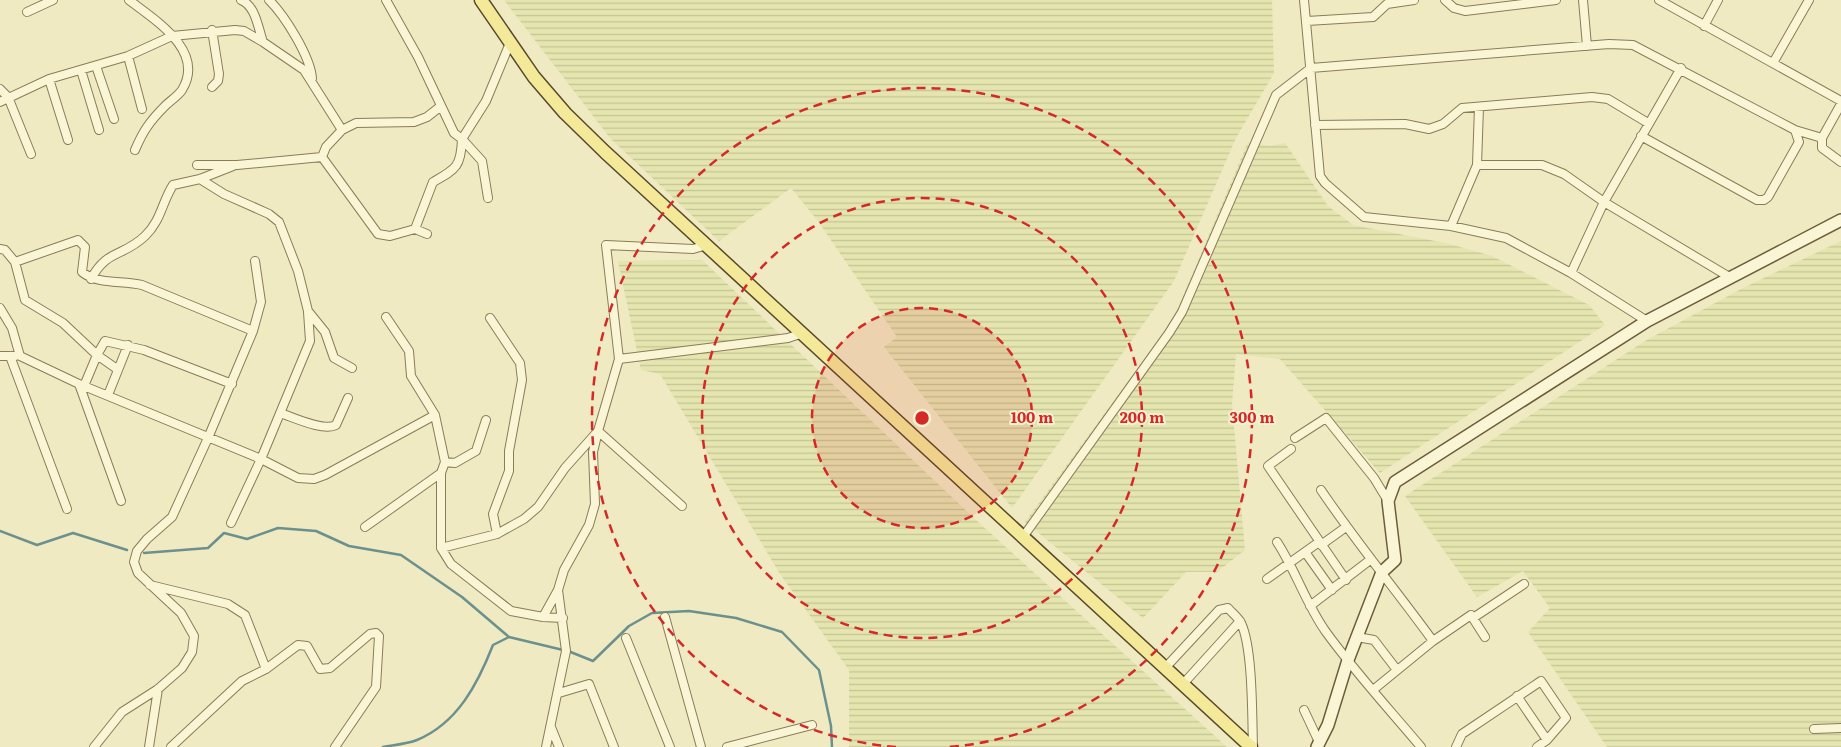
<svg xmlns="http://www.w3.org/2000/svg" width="1841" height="747" font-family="Literata,serif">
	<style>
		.farmland { fill: url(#farmland-rules) }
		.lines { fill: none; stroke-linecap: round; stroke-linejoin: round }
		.stream { stroke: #6b908e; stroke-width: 2.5 }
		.minor-casing { stroke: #8a7c58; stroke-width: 10 }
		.secondary-casing { stroke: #6c5d3b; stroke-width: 14 }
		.primary-casing { stroke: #57492d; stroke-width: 15 }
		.minor { stroke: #faf6d5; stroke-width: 8 }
		.secondary { stroke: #faf6d5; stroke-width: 11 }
		.primary { stroke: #f4e998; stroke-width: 12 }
		.ring { fill: none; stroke: #d62828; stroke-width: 2.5; stroke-dasharray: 9 6 }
		.centre { fill: #d62828; stroke: #f7f3d1; stroke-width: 2.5 }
		.ring-label { font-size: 15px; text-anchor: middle; font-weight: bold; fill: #d62828; stroke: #f7f3d1; stroke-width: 4; stroke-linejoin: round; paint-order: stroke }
	</style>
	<defs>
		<pattern id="farmland-rules" width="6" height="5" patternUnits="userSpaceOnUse" patternTransform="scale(1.25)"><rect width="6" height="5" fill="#e4e5af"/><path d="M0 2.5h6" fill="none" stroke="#c4c596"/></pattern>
	</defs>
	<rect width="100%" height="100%" fill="#efeac1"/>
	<!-- farmland -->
	<path class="farmland" d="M504,0H1272L1274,73L1236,138L1174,281L1012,508L884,347L897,337L818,221L791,188L719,241L610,138Z
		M1248,142L1270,146L1285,143L1328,206L1353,225L1450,244L1492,256L1589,305L1605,325L1380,473L1280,359L1236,354L1232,404L1245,550L1217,572H1186L1143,618L1025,522L1173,320Z
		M1841,241V747H1607L1528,632L1550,608L1523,571L1477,597L1405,496L1645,341L1743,288Z
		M702,260L976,520L1227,747H849V670L780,574L660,374L641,370L618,261Z"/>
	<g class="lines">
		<!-- stream -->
		<path class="stream" d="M0,531L37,545L73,533L127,550
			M144,553L208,548L224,533L247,539L278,528L316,531L349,546L401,555L462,597L509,637L563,650
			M568,651L593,661L629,626L652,613L689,611L736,618L782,632L819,670L831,726L832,747
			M383,747C394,745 407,744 417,740C458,723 478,683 493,645L509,637"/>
		<defs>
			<path id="minor" d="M129,0C155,20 206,51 182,90C178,96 170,101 165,106C150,121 143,131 135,150
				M241,0C256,6 258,28 263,42
				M269,0C285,16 310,56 312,78
				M386,0L418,57L454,133L462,139C461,167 456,169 433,182L415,229
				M1304,0L1320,176L1325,183L1364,217L1451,226L1506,238L1571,273L1647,321
				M1445,0L1454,8L1465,11L1556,0
				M1583,0L1587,46
				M1659,0L1841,101
				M27,12L53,0
				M1307,21L1373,17L1387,4L1414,0
				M1704,26L1718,0
				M212,30L219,74L218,81L212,87
				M128,56L142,109
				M1773,63L1809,0
				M96,66L114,119
				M81,70L99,130
				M49,79L68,140
				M0,89L8,97L31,154
				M0,102L49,79L128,56L172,36L235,30L244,31L263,42L304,70L342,130L326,147L322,157
				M1841,104L1822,138V148L1841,162
				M1315,125L1405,124L1429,129L1443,124L1462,108L1592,97L1608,99L1648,123
				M342,130L356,123L414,122L427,117L441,106
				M1795,130L1822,138
				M197,165H237L322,157L378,234L390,236L415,229L427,234
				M1477,165H1542L1564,174L1604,202L1731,278
				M200,179L224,194L269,214L279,222L298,271L308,311L325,332L334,358L352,368
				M488,198L482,161L462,139L486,101L510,43
				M1451,226L1477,165L1479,107
				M0,249L5,250L15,262L25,300L63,323L97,355L84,386
				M15,262L78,240L85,247L82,272C98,285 122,280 142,285L253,331
				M1571,273L1604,202L1681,68
				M91,279C107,249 123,257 145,236C161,221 162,202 173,185L200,179L233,166
				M0,308L12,328L20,356L79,384L261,459L298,478L314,479L325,475L435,415L445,462L455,463L476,451L486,420
				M386,317L409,351L411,376L435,415
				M490,318L520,363L522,380L509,451V471L493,514L497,534
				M0,356H15
				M10,356L67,509
				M619,359L788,338L803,333
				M117,369L97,355L105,341L144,350L232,384
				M79,384L121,501
				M108,395L128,345
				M280,413C293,417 324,432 336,425L348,398
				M1295,438L1326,418L1374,478L1388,501
				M1291,449L1268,466L1346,580
				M445,462L441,473V548L451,564L511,611L543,617L563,618
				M1321,490C1356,542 1396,590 1433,641
				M231,523L261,459L310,341L308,312
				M365,527L441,473
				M1023,537L1169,333L1182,312L1276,95L1311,68L1609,44L1633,45L1795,130L1799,142L1768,197L1764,200H1757L1641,136
				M1277,542C1296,571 1306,604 1326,632C1355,672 1389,709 1421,747
				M1321,545L1346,527
				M441,548L497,534L524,519L538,507L565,468L598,431L619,359L606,245L693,249L707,245
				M1305,552L1332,590
				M1267,579L1319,542
				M150,585L228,604L245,615L266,669
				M1310,606L1370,560
				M543,617L558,590
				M665,617L701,747
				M1473,618L1524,584
				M1357,637L1374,640L1397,670
				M626,638L670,747
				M1165,668L1219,610L1228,608C1232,613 1238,617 1241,623C1253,648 1252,717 1253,747
				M1183,684L1240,621
				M1373,690L1433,641L1471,615L1485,637
				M559,693L589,684L614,747
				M1517,696L1547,740
				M1304,710L1319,742
				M551,727L559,747
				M1814,729L1841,728
				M94,747L122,712L158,689L182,668L192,652L194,636L181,613L138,573L134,562L137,551L147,539L172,517L208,438L253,331L261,302L255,261
				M149,747L158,689
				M171,747L242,681L266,669L298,645L307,646L320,669L330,668L370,634L376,633L379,636L376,687L335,747
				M546,747L566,651L558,590L564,570L589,525L595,504L593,452L598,431L682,506
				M727,747L812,725
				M1456,747L1462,734L1541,681L1566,718L1547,740L1537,747"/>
			<path id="secondary" d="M1317,747L1328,725L1348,660L1382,572L1395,560L1388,501L1395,482L1647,321L1841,220"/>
			<path id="primary" d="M481,0L534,77L565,113L605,152L1251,747"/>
		</defs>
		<!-- minor casing -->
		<use href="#minor" class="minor-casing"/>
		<!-- secondary casing -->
		<use href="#secondary" class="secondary-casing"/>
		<!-- primary casing -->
		<use href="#primary" class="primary-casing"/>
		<!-- minor -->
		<use href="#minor" class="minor"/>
		<!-- secondary -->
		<use href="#secondary" class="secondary"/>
		<!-- primary -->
		<use href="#primary" class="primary"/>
	</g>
	<!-- distance rings -->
	<circle cx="922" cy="418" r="110" fill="#d62828" fill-opacity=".12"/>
	<g class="ring">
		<circle cx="922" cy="418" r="110"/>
		<circle cx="922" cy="418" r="220"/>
		<path d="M896 747A330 330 0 1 1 948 747"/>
	</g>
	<circle cx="922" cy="418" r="8" class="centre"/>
	<g class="ring-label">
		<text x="1032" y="423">100 m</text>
		<text x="1142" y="423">200 m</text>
		<text x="1252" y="423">300 m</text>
	</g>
</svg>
